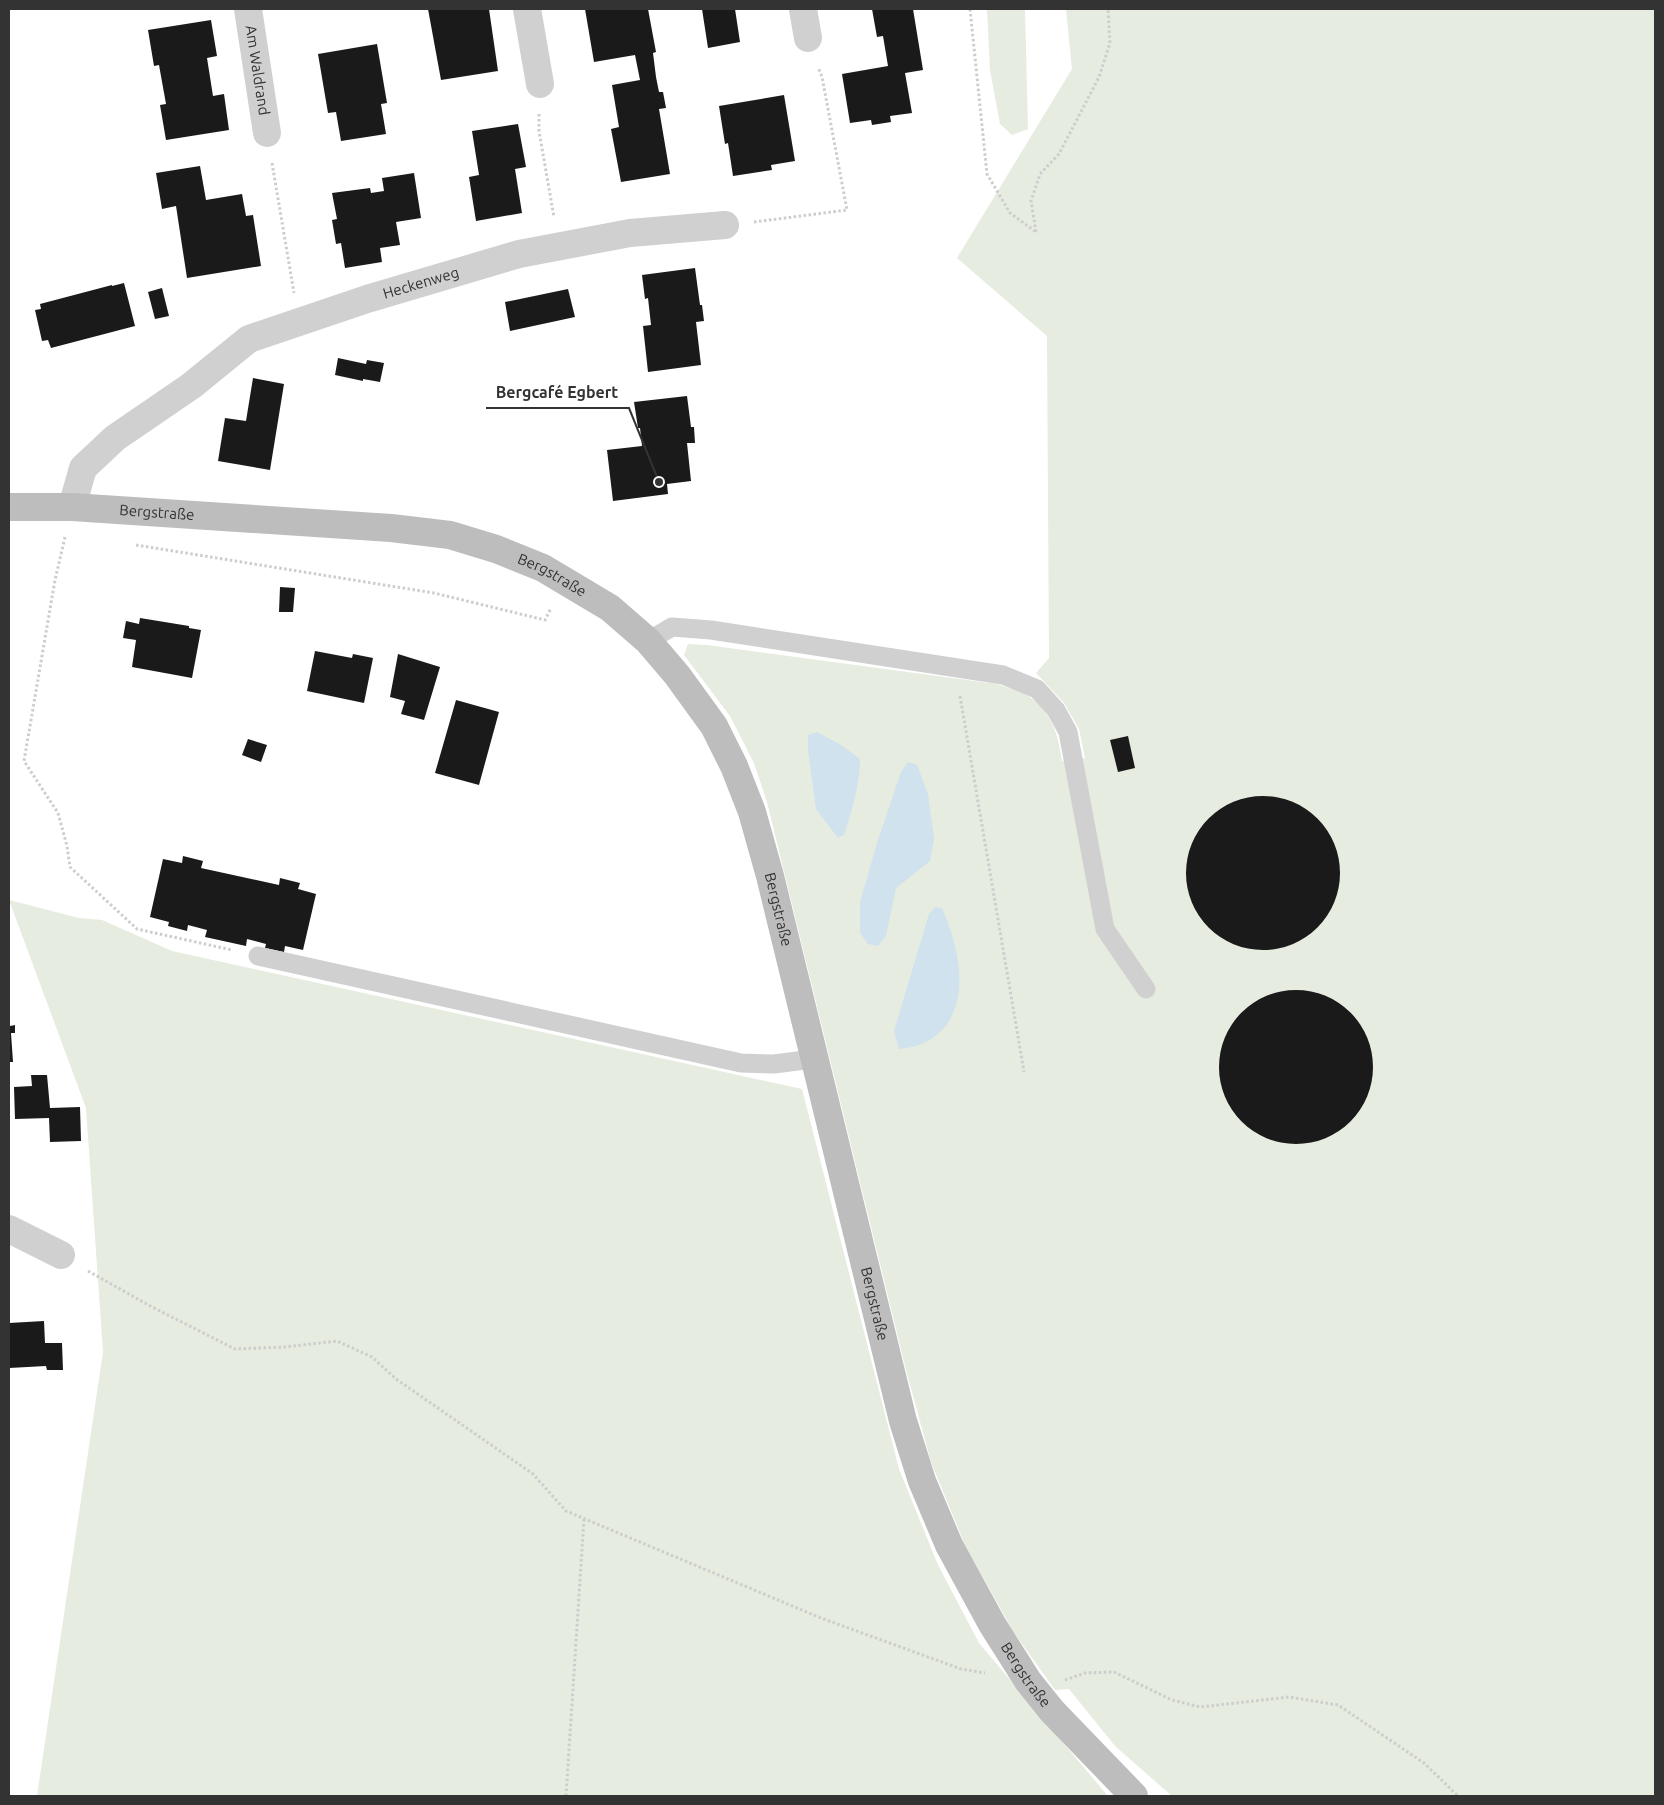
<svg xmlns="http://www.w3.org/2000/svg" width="1664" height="1805" font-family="Ubuntu,sans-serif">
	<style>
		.green { fill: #e6ecdf }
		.water { fill: #cfe2ee }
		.building { fill: #1a1a1a }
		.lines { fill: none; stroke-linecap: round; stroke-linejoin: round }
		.path { stroke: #cdcdcd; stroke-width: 3; stroke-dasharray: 2.5 2.5; stroke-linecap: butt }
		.service { stroke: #d0d0d0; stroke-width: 19 }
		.minor { stroke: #d0d0d0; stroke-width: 28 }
		.secondary { stroke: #bdbdbd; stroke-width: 28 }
		.labels { text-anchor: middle; stroke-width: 5; stroke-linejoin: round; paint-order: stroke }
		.street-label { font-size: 15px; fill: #333; stroke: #fff }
		.leader { fill: none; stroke: #333; stroke-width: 2 }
		.callout-dot { fill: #333; stroke: #fff; stroke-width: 2 }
		.callout-label { font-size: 16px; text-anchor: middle; font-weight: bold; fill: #333; stroke: #fff; stroke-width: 5; stroke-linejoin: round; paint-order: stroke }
	</style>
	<rect width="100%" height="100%" fill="#fff"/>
	<!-- green -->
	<path class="green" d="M987,9H1025L1028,129L1012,135L1000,124L990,70Z
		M1066,9H1655V1796H1172L1115,1746L1069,1689L1055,1690L1013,1631L965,1545L931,1462L906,1370L767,802L754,763L730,716L684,655L688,644L707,645L997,684C1007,688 1021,691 1030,697C1053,714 1058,735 1062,761L1085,758L1079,729L1064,703L1036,673L1049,658L1047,336L957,258L1072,69Z
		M9,900L79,918L102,920L172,951L802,1089L899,1469L938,1565L979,1643L1108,1796H37L103,1352L86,1108Z"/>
	<!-- water -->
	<path class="water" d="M817,732L841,745L860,759C860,785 852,810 844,835L838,838L816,809L808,750V735Z
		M908,762L917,765L928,794L934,839L930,861L896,888L886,936L878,946L868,944L860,933V902L877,843L901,772Z
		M935,907L942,908C961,951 976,1019 922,1044C915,1047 906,1048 899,1049L894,1031L929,914Z"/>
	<!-- building -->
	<path class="building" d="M428,9H489L498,71L441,80Z
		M585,9H648L656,52L653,53L656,77L659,92H663L666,108L659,109L670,174L621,182L611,129L619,127L612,85L640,80L635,55L594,62Z
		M702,9H735L740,42L708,48Z
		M872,9H913L923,70L905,73L912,113L890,116L891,122L872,125L871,120L850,123L842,74L888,66L883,36L877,37Z
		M211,20L217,56L207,58L213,96L224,94L229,130L166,140L160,105L166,104L159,65L154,66L148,30Z
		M377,44L387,103L381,104L386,134L341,141L336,112L328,113L318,54Z
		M784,95L795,161L771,165L772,170L733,176L728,143L725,144L719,106Z
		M518,124L526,167L515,169L522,213L476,221L469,177L479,175L472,131Z
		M200,166L206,200L242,194L246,216L253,215L261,266L187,278L176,206L162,209L156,173Z
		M414,173L421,218L396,222L400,245L380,248L382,262L345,268L341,243L336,244L332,220L337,219L332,193L370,188L371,193L384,191L382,178Z
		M695,268L700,305H702L704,321L696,322L701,365L648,372L643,326L651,325L648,298L645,299L642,275Z
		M124,283L135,326L51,348L48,340L42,341L35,310L41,309L40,304L112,285V286Z
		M162,288L169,316L155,319L148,292Z
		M568,289L575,317L510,331L505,302Z
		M338,358L366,364L367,360L384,363L380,382L363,379V381L335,375Z
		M253,378L284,384L270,470L218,461L225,418L246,421Z
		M687,396L691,427H694L695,443H687L691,481L667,484L668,494L613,501L607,450L642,446L640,428H638L634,402Z
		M280,587L295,588L293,612H279Z
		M140,618L189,626V628L201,630L192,678L132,667L136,640L123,638L126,621L139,624Z
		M315,651L352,658L353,654L373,658L364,703L307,691Z
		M398,654L440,667L424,720L401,714L405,701L390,697Z
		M456,700L499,712L479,785L435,773Z
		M1128,736L1135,768L1118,772L1110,740Z
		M248,739L267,745L261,762L242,755Z
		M1186 873a77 77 0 1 1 154 0a77 77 0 1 1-154 0Z
		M183,856L203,861L201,868L279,885L280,878L300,883L298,889L316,894L303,950L285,946L284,952L265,948L266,944L247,939L246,946L205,937L207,930L188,925L187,931L168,926L169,922L150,917L163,859L182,863Z
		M1219 1067a77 77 0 1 1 154 0a77 77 0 1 1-154 0Z
		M9,1021H10V1026L15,1025V1033H11L13,1062H9Z
		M31,1075H47L50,1108L80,1107L81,1141L50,1142L49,1118L15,1119L14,1087L32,1086Z
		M44,1321L45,1343H62L63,1370H47L46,1366L9,1368V1323Z"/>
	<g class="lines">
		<!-- path -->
		<path class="path" d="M970,9L987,174L1010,213L1036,232
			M539,114V131L554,217
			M272,163L294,293
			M754,222L847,210L822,77L818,67
			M1036,232L1031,201L1040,174L1059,154L1099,77L1110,43L1108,9
			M65,537L55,580L24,761L58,813L67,846L70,867L137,929L232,950
			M136,545L434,593L545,620L551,608
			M960,696L1024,1072
			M88,1271L152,1307L235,1349L285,1347L337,1341L372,1357L396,1379L533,1474L566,1511L821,1618L961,1669L985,1673
			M1065,1680L1085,1673L1114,1672L1172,1700L1200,1707L1289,1697L1338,1705L1424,1763L1458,1796
			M566,1796L584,1519"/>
		<!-- service -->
		<path class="service" d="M648,641L672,627L711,630L1003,675L1037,689L1056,710L1068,732L1105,929L1146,989
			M258,956L741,1063L774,1064L813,1059"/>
		<!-- minor -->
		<g class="minor">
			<path id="s1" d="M248,9L267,133"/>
			<path d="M527,9L540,84"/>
			<path d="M803,9L808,38"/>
			<path id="s2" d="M72,507L83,468L115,438L191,386L249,339L367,299L519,254L630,233L725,225"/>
			<path d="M9,1229L61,1255"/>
		</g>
		<!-- secondary -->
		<path class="secondary" id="s3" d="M9,507H72L391,528L450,535L496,549L543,568L610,608L648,641L677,675L714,726L734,766L752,812L770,876L903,1421L922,1481L949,1545L992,1624L1028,1681L1052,1711L1134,1796"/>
	</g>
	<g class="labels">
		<!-- street labels -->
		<g class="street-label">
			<text dy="5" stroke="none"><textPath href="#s1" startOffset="62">Am Waldrand</textPath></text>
			<text dy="5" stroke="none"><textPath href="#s2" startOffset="432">Heckenweg</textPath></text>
			<text dy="5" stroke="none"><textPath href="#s3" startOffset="148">Bergstraße</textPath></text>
			<text dy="5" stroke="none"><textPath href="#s3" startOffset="552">Bergstraße</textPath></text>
			<text dy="5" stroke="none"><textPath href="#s3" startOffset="972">Bergstraße</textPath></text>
			<text dy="5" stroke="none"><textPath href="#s3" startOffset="1378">Bergstraße</textPath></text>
			<text dy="5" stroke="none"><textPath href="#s3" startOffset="1782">Bergstraße</textPath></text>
		</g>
	</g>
	<!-- callouts -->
	<path class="leader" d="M659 482L629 408H486"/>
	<circle class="callout-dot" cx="659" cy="482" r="5"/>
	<g class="callout-label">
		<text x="557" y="398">Bergcafé Egbert</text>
	</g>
	<!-- border -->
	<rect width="1664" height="1805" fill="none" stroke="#333333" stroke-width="20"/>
</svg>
